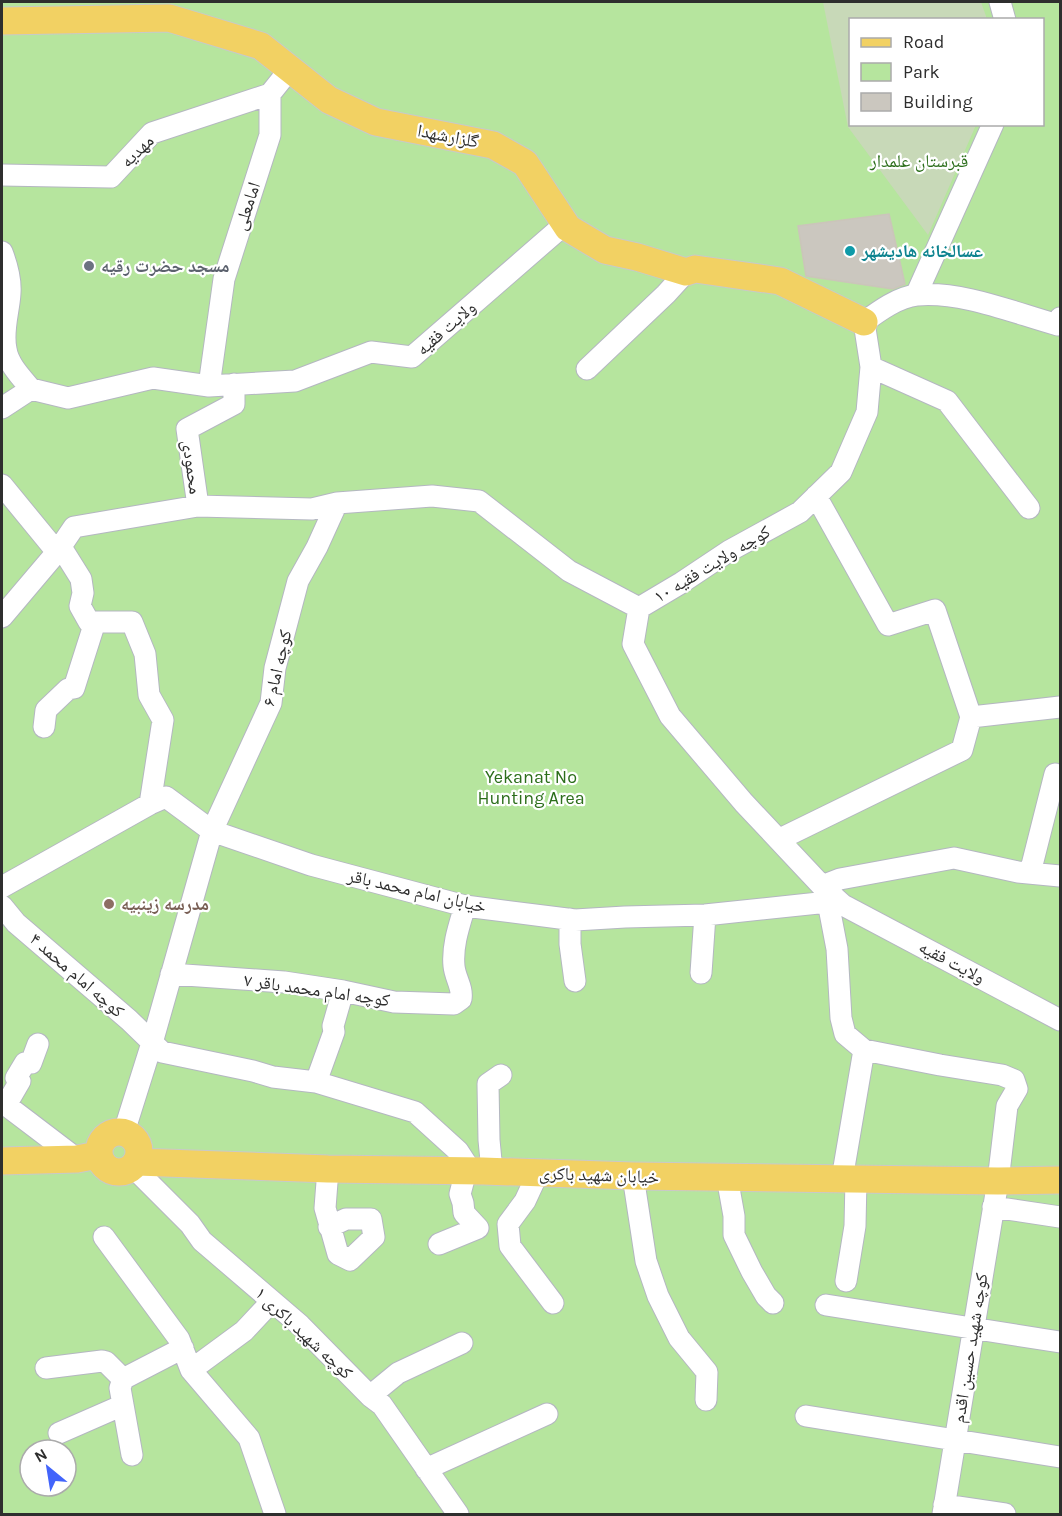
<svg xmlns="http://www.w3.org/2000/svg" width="1062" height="1516" font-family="Karla,'Noto Naskh Arabic',sans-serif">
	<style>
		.green { fill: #b6e59e; fill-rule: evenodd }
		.cemetery { fill: #c8d9b8 }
		.building { fill: #cbc7bf; stroke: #cbc5ba; stroke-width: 1.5 }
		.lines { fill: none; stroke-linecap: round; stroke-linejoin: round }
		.minor-casing { stroke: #b4b7c1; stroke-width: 23 }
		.major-casing { stroke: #c9c9c9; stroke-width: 29 }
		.minor { stroke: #fff; stroke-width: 21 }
		.major { stroke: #f2d163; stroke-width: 27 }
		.culture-dot { fill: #0f9aa8; stroke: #fff; stroke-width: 2 }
		.worship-dot { fill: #6b7280; stroke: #fff; stroke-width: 2 }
		.education-dot { fill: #8d6e63; stroke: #fff; stroke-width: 2 }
		.labels { text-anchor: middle; stroke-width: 4.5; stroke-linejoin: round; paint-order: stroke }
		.street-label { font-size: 18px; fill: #2e2e2e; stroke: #fff }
		.park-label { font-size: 18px; fill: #2c6e1b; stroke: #fff }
		.culture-label { font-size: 18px; font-weight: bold; fill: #0d838f; stroke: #fff; text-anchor: start }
		.worship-label { font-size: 18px; font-weight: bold; fill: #5b616d; stroke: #fff; text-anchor: start }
		.education-label { font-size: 18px; font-weight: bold; fill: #785e54; stroke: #fff; text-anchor: start }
	</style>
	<rect width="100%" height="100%" fill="#efe9e1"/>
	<!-- green -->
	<path class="green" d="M2,2H1060V1514H2ZM850,20H1042V124H850ZM30,1450H66V1486H30Z"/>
	<!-- cemetery -->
	<path class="cemetery" d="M823,2H981L987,19L850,20V124L976,125L928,235L848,127Z"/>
	<!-- building -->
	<path class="building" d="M889,214L905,284L893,289L806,276L798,226Z"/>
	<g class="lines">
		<defs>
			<path id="minor" d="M1000,2L1005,20
				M2,175L111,177L152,133L270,94
				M2,252C7,265 11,279 10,293C9,312 2,330 6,349C8,364 21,377 31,389
				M916,295L993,124
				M1060,318L1058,325C1014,313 963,291 917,295C898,297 879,311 864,322L871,367L867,412L841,472L800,512L729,551L681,583L639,608L633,644L670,716L744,803L822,886L843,905L1060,1020
				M871,367L947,401L1029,508
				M587,369L666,294L686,272
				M209,386L224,279L270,135V94L290,69
				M2,408L31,389L68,398L153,378L209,386L295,381L371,352L412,357L565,224
				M2,485L57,552
				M816,496L888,625L935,610L971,717
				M198,506L187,429L234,404V384
				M61,547L81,579L83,593L80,606L89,622H132L145,654L149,695L163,720L150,804
				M2,617L57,552L74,527L198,506L312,509L337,503L432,496L479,501L569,571L639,608
				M44,727L46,710L68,689L74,688L95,622
				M780,839L962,750L971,717L1060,707
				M1030,873L1055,774
				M822,886L840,879L954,858L1018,872L1060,876
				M2,887L150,804L166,797L212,831L311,865L465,906L575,920L625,917L705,915L828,902L843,905
				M828,902L837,949L841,1018L845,1034L864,1050L940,1065L1002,1075L1014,1080L1017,1089L1007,1106L998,1181L943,1514
				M2,906L16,923L129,1020L162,1052L253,1071L273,1077L316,1082L415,1112L458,1151L471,1171
				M570,919V944L575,981
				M701,973L705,915
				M171,974L284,982L343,991L394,1002L454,1004L461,999C463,987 455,978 454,966C452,946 459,926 465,906
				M38,1044L31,1063H25L16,1078L20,1081L6,1105L77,1159
				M316,1082L334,1032L333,1026L343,991
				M124,1132L152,1043L212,831L271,703L275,668L298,581L317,547L337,503
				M133,1167L190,1224L202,1241L300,1325L370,1396L382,1405L458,1514
				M328,1169L325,1208L338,1254L350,1260L374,1237L371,1219H346L329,1227
				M492,1171L489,1140L488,1084L501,1075
				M538,1173L525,1201L508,1224L510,1246L553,1303
				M633,1176L646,1261L658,1296L679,1338L707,1372L706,1400
				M727,1177L734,1216V1235L752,1272L766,1296L773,1303
				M842,1179L864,1050
				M993,1207L1060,1217
				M104,1237L179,1339L191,1370L249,1438L275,1514
				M439,1244L478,1228L464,1213L463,1203L460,1194L466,1171
				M846,1281L855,1226L856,1179
				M826,1305L1060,1342
				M46,1368L102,1361L106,1362L123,1379
				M191,1370L244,1331L272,1301
				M370,1396L398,1373L462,1343
				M806,1416L1060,1457
				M59,1433L123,1405
				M132,1455L120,1388L123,1379L183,1348
				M426,1469L547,1414
				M944,1505L1005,1514"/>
			<path id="major" d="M2,21L169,18L261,46L329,100L376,122L493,145L525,163L568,228L605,250L637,257L686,272L695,269L780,281L864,322
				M99 1152a20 20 0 1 1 40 0a20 20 0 1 1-40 0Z
				M2,1161L77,1159L98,1155
				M137,1162L328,1169L483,1171L633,1176L998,1181L1060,1180"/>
		</defs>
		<!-- minor casing -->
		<use href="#minor" class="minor-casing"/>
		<!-- major casing -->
		<use href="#major" class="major-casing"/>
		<!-- minor -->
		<use href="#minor" class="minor"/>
		<!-- major -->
		<use href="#major" class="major"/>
	</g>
	<!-- markers -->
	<circle class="culture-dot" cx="850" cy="251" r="6"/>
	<circle class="worship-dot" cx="89" cy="266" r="6"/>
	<circle class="education-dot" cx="109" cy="904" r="6"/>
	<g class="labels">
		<!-- street labels -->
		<g class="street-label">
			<text transform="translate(448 136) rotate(11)" y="6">گلزارشهدا</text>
			<text transform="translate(137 151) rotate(-44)" y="6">مهدیه</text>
			<text transform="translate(247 206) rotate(-72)" y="6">امامعلی</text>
			<text transform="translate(446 328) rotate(-41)" y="6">ولایت فقیه</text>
			<text transform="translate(192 467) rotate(82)" y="6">محمودی</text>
			<text transform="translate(712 564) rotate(-31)" y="6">کوچه ولایت فقیه ۱۰</text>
			<text transform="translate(277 668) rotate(-77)" y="6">کوچه امام ۶</text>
			<text transform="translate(417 891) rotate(13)" y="6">خیابان امام محمد باقر</text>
			<text transform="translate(952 962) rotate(28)" y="6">ولایت فقیه</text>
			<text transform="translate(77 975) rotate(41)" y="6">کوچه امام محمد ۴</text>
			<text transform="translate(317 990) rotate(8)" y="6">کوچه امام محمد باقر ۷</text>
			<text transform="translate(599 1175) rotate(2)" y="6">خیابان شهید باکری</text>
			<text transform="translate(304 1333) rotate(43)" y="6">کوچه شهید باکری ۱</text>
			<text transform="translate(970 1348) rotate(-81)" y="6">کوچه شهید حسین اقدم</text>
		</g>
		<!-- park labels -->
		<g class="park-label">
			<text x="919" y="167">قبرستان علمدار</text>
			<text x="531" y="783">Yekanat No<tspan x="531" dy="21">Hunting Area</tspan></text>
		</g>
		<!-- culture labels -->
		<g class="culture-label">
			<text x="862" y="257">عسالخانه هادیشهر</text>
		</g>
		<!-- worship labels -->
		<g class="worship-label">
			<text x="101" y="272">مسجد حضرت رقیه</text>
		</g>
		<!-- education labels -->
		<g class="education-label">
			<text x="121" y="910">مدرسه زینبیه</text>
		</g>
	</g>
	<!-- border -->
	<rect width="1062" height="1516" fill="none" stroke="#2e2e2e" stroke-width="6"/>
	<!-- legend -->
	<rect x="849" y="18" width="195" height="108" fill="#ffffff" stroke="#ababab" stroke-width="1.5"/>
	<rect x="861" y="38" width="30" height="9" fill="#f2d163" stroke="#ababab" stroke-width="1.5"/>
	<text x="903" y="48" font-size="18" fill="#2e2e2e">Road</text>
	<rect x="861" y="63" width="30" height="18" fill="#b6e59e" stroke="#ababab" stroke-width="1.5"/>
	<text x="903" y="78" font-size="18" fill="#2e2e2e">Park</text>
	<rect x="861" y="93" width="30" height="18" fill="#cbc7bf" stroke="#ababab" stroke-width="1.5"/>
	<text x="903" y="108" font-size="18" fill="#2e2e2e">Building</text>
	<!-- north arrow -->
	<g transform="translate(48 1468) rotate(330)"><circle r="28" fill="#ffffff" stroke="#ababab" stroke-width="1.5"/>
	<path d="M0-4.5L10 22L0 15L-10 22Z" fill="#4264fb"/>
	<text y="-9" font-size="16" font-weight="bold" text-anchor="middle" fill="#2e2e2e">N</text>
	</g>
</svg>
